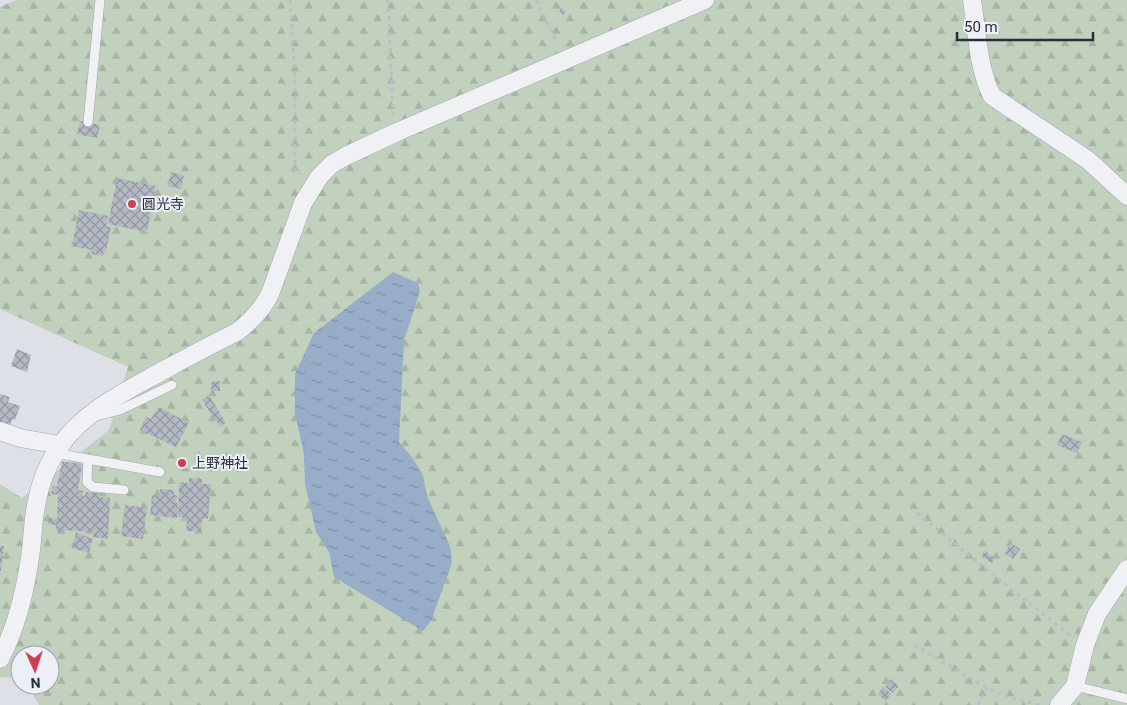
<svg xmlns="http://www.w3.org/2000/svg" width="1127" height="705" font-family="Roboto,'Noto Sans JP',sans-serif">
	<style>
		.forest { fill: url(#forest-firs) }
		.water { fill: url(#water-ripples) }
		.building { fill: url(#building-cross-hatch) }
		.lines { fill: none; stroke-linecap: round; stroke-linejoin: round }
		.lane-casing { stroke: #a2a7b1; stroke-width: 10 }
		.street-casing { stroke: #a2a7b1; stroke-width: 19 }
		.path { stroke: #bbbec5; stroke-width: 3; stroke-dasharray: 4 4; stroke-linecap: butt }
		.lane { stroke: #eff1f5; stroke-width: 9 }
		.street { stroke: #eff1f5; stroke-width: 18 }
		.poi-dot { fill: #ce3f4f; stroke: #eceff5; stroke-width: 2 }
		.labels { text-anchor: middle; stroke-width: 4; stroke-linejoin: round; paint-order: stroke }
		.poi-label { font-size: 14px; fill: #262e3d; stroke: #eceff5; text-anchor: start }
	</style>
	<defs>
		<pattern id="forest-firs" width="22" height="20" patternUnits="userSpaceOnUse" patternTransform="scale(1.25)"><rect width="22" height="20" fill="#c2d1be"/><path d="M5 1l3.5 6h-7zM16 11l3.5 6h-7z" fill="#a7b4a4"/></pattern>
		<pattern id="water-ripples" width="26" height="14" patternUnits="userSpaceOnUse" patternTransform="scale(1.25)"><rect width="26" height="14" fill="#97adc8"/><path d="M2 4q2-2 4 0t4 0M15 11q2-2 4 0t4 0" fill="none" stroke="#7b8da4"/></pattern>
		<pattern id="building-cross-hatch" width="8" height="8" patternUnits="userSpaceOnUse" patternTransform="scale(1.25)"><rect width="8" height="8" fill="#b4b9c4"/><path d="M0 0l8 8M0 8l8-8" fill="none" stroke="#9297a0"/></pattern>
	</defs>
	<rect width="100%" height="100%" fill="#dde0e7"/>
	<!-- forest -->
	<path class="forest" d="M16,0H1127V705H39L28,685H50V655H20V678L0,677V484L22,498L109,430L128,367L0,309V7Z"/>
	<!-- water -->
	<path class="water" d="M393,272L418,283L420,291L404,341L399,442L411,456L423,475L427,496L450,546L452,563L431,621L423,631L334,577L329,552L316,532L305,484L304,454L295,413V374L314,333Z"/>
	<!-- building -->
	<path class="building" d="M562,8L566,12L563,15L559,11Z
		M80,121L100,125L97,138L77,134Z
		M171,172L184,176L181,189L168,186Z
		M117,178L156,186L147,232L108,224Z
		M79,210L108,216L106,226L111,227L106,252L104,251L103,256L91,254L92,250L72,246Z
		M17,349L31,355L27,372L11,366Z
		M220,381V391H211V382Z
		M0,394L10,397L8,402L20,406L15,420L12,419L10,427L0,424Z
		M209,395L226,423L220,427L202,400Z
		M159,407L189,423L176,447L140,430L146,417L151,419Z
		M1062,434L1082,442L1077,453L1057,445Z
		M62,461L82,464L78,490L83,491L82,495L85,496L86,492L99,493L98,497L110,498L108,539L93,537L94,532L61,530V532L56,531V525L48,524L49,518L57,519L58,495L51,494L53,486L57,487Z
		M189,478L202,479V484H211L208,519H202L201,532L186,531L187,522L183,521V517H178L179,482L189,483Z
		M160,489L174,490V495L177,496L176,503H178L177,518L150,515L152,495L160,496Z
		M125,505L147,508L143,539L121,536Z
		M76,532L93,539L89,553L72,548Z
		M1011,543L1020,549L1013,559L1004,553Z
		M0,546H4L1,571H0Z
		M985,551L995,558L992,563L981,556Z
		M891,679L899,686L893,693L885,687Z
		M883,687L892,694L886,701L878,694Z"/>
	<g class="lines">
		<defs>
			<path id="lane" d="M88,122L100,0
				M96,416L120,410L172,385
				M55,453L160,472
				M88,459L87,482L93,487L124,490
				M1075,686L1127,699"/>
			<path id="street" d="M972,0C977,31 978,69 992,96L1088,160L1127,196
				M0,431L20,438L60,445
				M0,659C18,625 26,588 31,550C33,534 33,517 37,501C40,483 49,461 60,446C82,414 120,394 153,376C181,361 208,346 237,332C251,321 262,310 270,294L303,203L319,177L332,164L346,156L397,132L705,0
				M1059,705L1075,686L1085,645L1097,614L1127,569"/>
		</defs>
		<!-- lane casing -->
		<use href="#lane" class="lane-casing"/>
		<!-- street casing -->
		<use href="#street" class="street-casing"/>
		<!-- path -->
		<path class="path" d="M290,0L295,79V171L301,174
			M388,0L393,115
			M536,0L558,44
			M917,513L1011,589L1071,636
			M914,645L987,688L1005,696L1040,705
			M978,705L987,688"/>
		<!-- lane -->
		<use href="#lane" class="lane"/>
		<!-- street -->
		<use href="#street" class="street"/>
	</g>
	<!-- markers -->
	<g class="poi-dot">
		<circle cx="132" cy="204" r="5"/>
		<circle cx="182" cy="463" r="5"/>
	</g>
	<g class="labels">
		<!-- poi labels -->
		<g class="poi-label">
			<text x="142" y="209">圓光寺</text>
			<text x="192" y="468">上野神社</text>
		</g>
	</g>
	<!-- north arrow -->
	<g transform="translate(35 670) rotate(177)"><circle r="24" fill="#eceff5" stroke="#9da2ab"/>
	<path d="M0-4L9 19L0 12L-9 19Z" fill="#ce3f4f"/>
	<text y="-8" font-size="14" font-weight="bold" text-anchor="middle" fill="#262e3d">N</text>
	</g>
	<!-- scale -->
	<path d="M957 32v8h136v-8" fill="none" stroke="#262e3d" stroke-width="2.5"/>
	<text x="964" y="32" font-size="15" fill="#262e3d" stroke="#eceff5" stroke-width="4" paint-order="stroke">50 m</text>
</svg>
